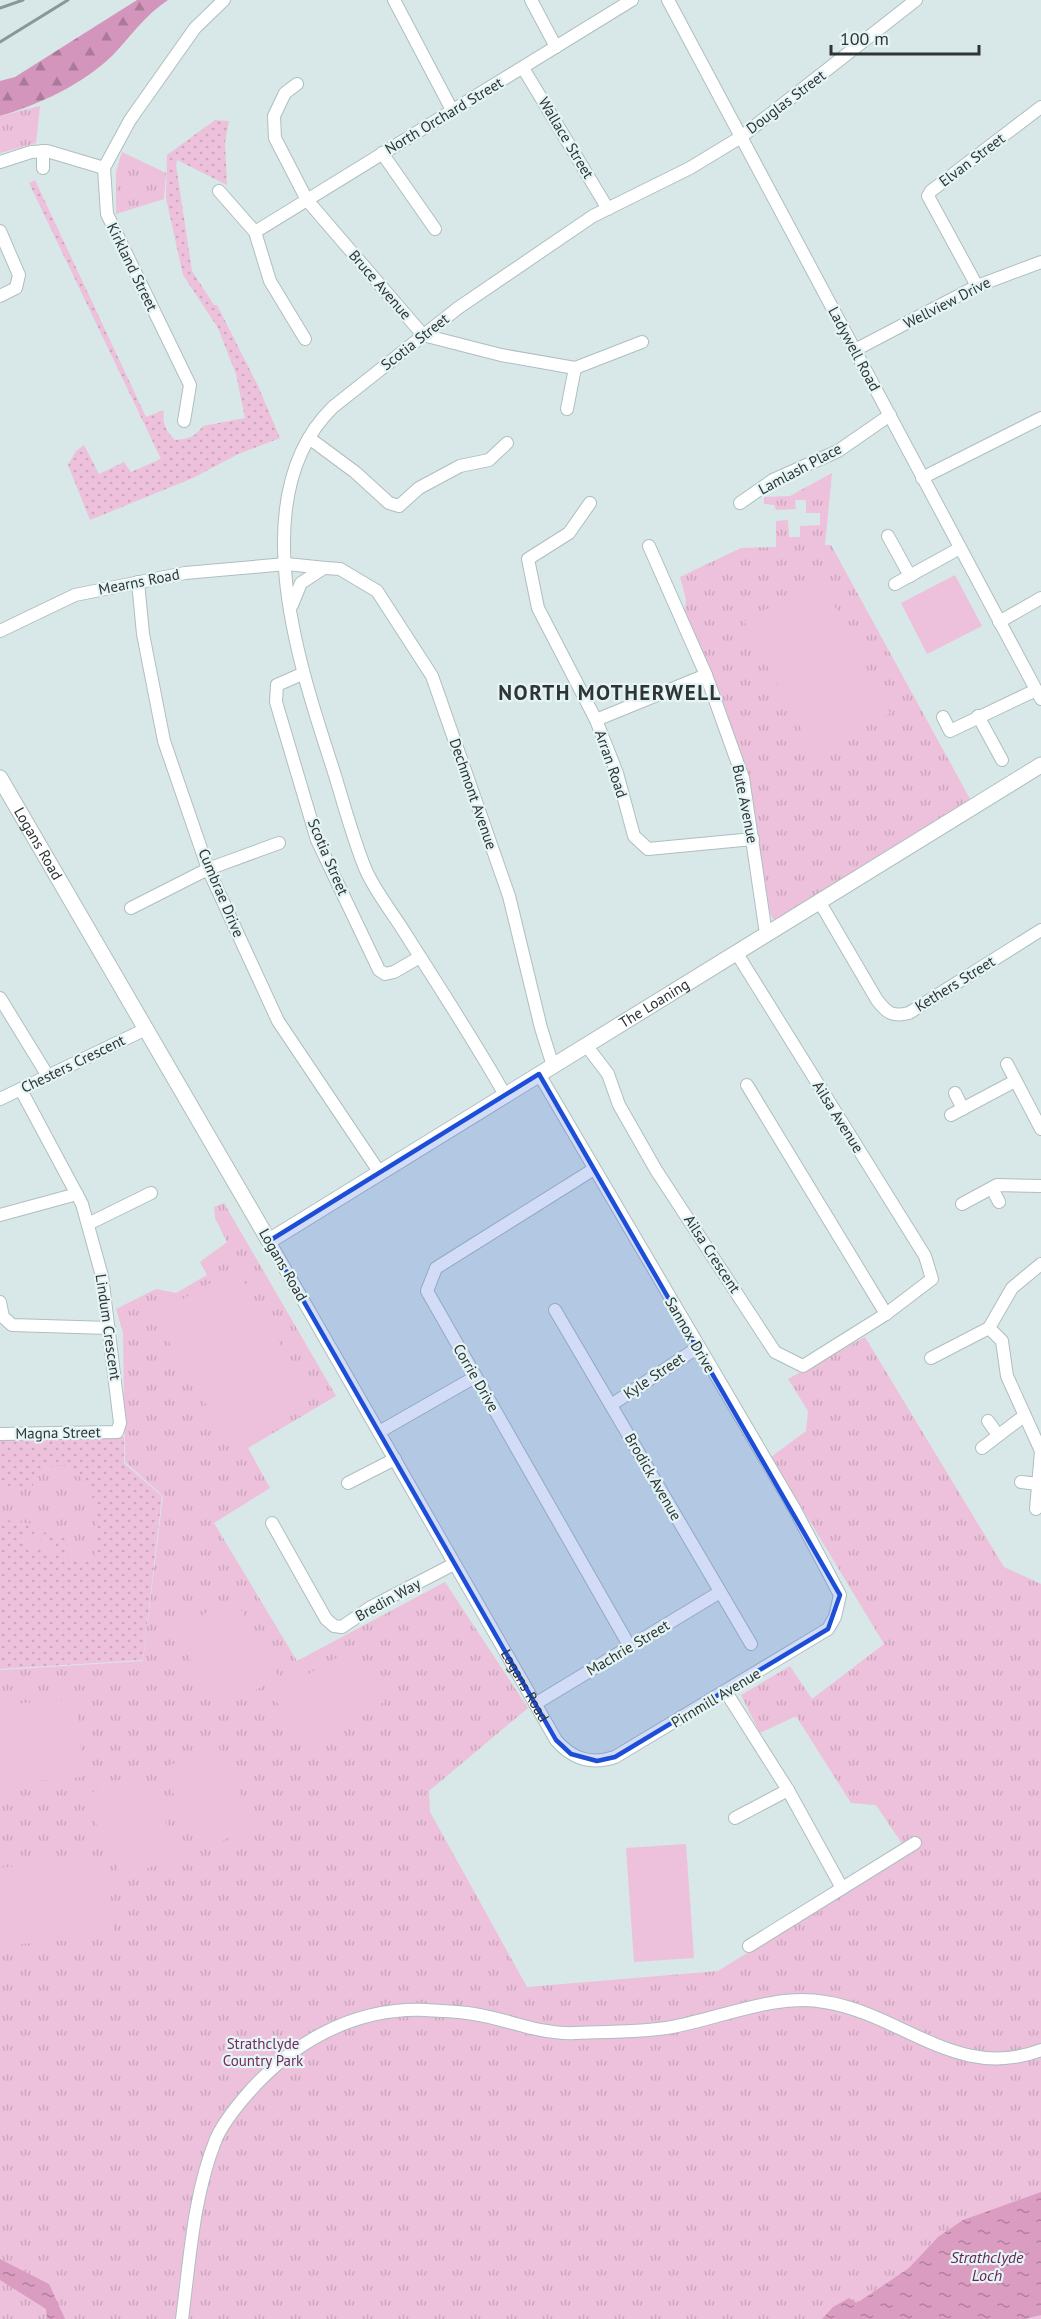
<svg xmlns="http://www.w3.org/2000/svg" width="1041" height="2319" font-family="'PT Sans',sans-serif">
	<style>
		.grass { fill: url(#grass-dots) }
		.forest { fill: url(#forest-firs) }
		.park { fill: url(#park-tufts) }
		.pitch { fill: #edc1db }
		.water { fill: url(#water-ripples) }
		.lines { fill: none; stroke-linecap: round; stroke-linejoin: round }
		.minor-casing { stroke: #afbebf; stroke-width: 14 }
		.tertiary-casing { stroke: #afbebf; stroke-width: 17 }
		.minor { stroke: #fff; stroke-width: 12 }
		.tertiary { stroke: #fff; stroke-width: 15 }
		.rail { stroke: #8b9696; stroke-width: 3 }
		.marked { fill: #1d4ed8; fill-opacity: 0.2; stroke: #1d4ed8; stroke-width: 4.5; stroke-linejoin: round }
		.labels { text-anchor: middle; stroke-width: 4.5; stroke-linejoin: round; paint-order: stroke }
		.street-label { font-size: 15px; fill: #2f3535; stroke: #e5f4f5 }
		.park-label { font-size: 15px; fill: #742a5c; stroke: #e5f4f5 }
		.water-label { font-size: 16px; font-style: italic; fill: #6c2355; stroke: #e5f4f5 }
		.district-label { font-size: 21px; font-weight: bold; letter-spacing: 1.5px; fill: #2f3535; stroke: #e5f4f5 }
	</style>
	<defs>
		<pattern id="grass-dots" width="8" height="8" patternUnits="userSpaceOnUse" patternTransform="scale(1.5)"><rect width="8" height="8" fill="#edc1db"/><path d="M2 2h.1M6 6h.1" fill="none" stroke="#cca6bd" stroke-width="1.8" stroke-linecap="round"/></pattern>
		<pattern id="forest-firs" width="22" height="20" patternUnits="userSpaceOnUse" patternTransform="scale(1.5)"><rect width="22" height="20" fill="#d395bb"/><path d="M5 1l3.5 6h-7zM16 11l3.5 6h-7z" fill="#ac7a99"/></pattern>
		<pattern id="park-tufts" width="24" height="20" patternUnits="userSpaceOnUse" patternTransform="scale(1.5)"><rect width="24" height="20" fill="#edc1db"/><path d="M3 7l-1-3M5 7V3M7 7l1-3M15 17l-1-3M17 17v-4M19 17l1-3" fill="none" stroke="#cca6bd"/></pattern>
		<pattern id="water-ripples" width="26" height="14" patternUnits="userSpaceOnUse" patternTransform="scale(1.5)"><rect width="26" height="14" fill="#da9cc1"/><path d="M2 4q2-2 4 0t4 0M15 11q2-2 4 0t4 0" fill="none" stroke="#b1809e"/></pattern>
	</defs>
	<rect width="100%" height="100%" fill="#d8e7e7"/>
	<!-- grass -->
	<path class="grass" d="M215,120L229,121L225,142L227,185L177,160L176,165L192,271L214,305H217L258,386L280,438L238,454L193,478L90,520L68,465L76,451L84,445L99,474L124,462L131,472L161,459L29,183L35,180L146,417L164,410C162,423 165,430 175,440C189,439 195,437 203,426L245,418L236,374L218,328L183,275L166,198L167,155Z
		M48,1435L124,1437V1463L162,1496L143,1660L0,1669V1437Z"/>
	<!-- forest -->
	<path class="forest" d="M137,0H168C144,16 132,35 113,55C82,85 40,104 0,116V81L15,77Z"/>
	<!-- park -->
	<path class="park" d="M40,106L36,143L0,153V116Z
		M122,152L166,173L164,199L116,214V172Z
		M832,473L825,545H831L970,799L781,919H773L770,913L755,820L684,622L686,599L680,577L741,548L776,547V521L788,520L789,537H800V526L820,525V513H806V500H795L796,509L776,510L774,505L764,504V497L790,496Z
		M224,1203L336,1396L248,1448L270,1488L214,1523L297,1661L445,1582L528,1708L429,1791L430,1812L527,1987L718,1971L909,1854L876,1805L851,1803L796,1716L760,1733L741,1695L790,1666L812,1699L884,1644L771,1457L806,1431L808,1411L788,1379L865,1337L1004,1567L1041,1584V2319H0V1670L143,1661L163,1496L125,1462L123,1333L116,1309L156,1289L176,1293L207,1275L200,1262L227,1242L215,1218L214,1207Z
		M57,1465H70C104,1504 97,1512 94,1561L68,1558V1538L61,1533L50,1536L33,1524L0,1519V1486L32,1487L43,1468Z"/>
	<!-- pitch -->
	<path class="pitch" d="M955,575L982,626L927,654L901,603Z
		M821,580L890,713L814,753L744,621Z
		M236,1268L312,1399L231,1447L154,1316Z
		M39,1533L40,1540L56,1543L55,1553L26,1547V1535Z
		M234,1597L279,1677L219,1710L174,1631Z
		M353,1648L385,1701L304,1749L273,1695Z
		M76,1699L83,1777L0,1784V1705Z
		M217,1743L255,1825L200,1851L162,1769Z
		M141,1770L180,1853L123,1880L84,1796Z
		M686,1844L694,1958L634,1962L626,1848Z
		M107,1858L114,1936L0,1946V1868Z"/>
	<!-- water -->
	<path class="water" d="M1041,2192V2315L1025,2319H822L833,2307L849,2298L857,2303L909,2268L938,2237L963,2220Z
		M0,2259L49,2284L65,2319H47L46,2309L0,2280Z"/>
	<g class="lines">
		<defs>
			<g id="minor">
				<path d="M394,0L452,110"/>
				<path d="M531,0L556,47"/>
				<path d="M668,0L1041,699"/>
				<path d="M523,68L608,209"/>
				<path d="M297,84L285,93L274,116L275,138L307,200L423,335L501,355L575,368L642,342"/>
				<path d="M382,153L435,229"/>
				<path d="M0,162L31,152L47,151L104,168"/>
				<path d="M43,168V151"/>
				<path d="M219,191L255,232"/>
				<path d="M0,231L19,275L16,288L0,296"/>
				<path d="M977,286L928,196L931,191L1041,107"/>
				<path d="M305,339L270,281L255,232L632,0"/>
				<path d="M855,350L977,286L1041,262"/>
				<path d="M567,409L575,368"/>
				<path d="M184,421L190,385L107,214L104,168L130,120L195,28L224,0"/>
				<path d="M309,438L355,472L389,503L399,506L419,488L460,466L489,460L507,443"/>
				<path d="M922,478L1041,418"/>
				<path d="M590,503L569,533L528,559L538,608L596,720L617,773L634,836L648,849L753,839"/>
				<path d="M740,503L773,480L838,451L890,415"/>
				<path d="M888,536L910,576"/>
				<path d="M649,546L706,675L743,778L766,934"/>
				<path d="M138,582L143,634L164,741L208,869L278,1021L380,1173"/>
				<path d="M895,584L960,548"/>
				<path d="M292,605L301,583L324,568"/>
				<path d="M999,622L1041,598"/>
				<path d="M0,631L75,595L185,573L286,564L326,568L340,569L377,591L432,676L509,896L541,1028L553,1066"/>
				<path d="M302,674L277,685L276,702L317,840L379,970L385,974L394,972L420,957"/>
				<path d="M978,716L1002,760"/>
				<path d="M943,717L950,731L1036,690"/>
				<path d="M596,720L706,675"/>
				<path d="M819,901L877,1000C887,1013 892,1017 909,1013L1041,930"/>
				<path d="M131,908L208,869L279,843"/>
				<path d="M0,998L48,1076"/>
				<path d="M586,1045L608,1074L619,1105L656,1170L775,1352L803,1366L886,1314L932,1279L925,1256L736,952"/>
				<path d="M1007,1064L1041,1129"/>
				<path d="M747,1085L886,1314"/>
				<path d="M955,1093L963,1109"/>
				<path d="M505,1095C474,1040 439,987 405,933C392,912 374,890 365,868C352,836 343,801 333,769C299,665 242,496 333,407L458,308L593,216L690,168L741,137L916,0"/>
				<path d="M0,1099L146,1029"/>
				<path d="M951,1115L1015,1081"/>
				<path d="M594,1169L436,1268L427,1291L630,1647"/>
				<path d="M992,1188L999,1202"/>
				<path d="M962,1204L997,1185L1041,1186"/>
				<path d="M0,1215L77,1194"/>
				<path d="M88,1224L151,1193"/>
				<path id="s1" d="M269,1241L556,1740C572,1759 591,1765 615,1757L828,1629L835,1617L840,1595L794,1508L539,1074"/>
				<path d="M0,1302L3,1317L12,1325L109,1328"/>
				<path d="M555,1310L751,1644"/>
				<path d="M989,1328L1002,1341L1007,1376L1041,1451L1036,1509"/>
				<path d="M931,1358L989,1328L1012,1288L1041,1264"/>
				<path d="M611,1405L697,1348"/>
				<path d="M988,1421L998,1435"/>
				<path d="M379,1432L475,1377"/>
				<path d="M0,1434L117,1432L120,1423L102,1276L82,1204L21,1090"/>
				<path d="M982,1448L1024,1416"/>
				<path d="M1021,1482L1039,1484"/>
				<path d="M348,1483L395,1459"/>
				<path d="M272,1523L326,1619L334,1626L342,1627L371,1607L454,1564"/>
				<path d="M726,1692L788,1790L842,1888"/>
				<path d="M535,1704L720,1592"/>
				<path d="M735,1818L788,1790"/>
				<path d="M749,1946L915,1843"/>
				<path d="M182,2319C190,2259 193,2196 216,2139C222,2125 233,2111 243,2099C289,2044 352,2007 426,2010C441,2011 458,2011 474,2014C507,2019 541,2035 575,2033C606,2031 640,2033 672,2027C721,2018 775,1993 825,2002C902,2014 958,2082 1041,2050"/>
			</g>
			<g id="tertiary">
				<path id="s2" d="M0,778L269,1241L1041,765"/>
			</g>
		</defs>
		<!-- minor casing -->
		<use href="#minor" class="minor-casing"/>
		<!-- tertiary casing -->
		<use href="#tertiary" class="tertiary-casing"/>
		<!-- minor -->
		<use href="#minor" class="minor"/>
		<!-- tertiary -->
		<use href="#tertiary" class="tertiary"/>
		<!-- rail -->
		<path class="rail" d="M0,8L23,0
			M0,42L68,0"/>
	</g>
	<!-- marked area -->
	<path class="marked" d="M539,1074L840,1595L828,1629L615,1757L597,1761L571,1754L556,1740L269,1241Z"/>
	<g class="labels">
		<!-- street labels -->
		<g class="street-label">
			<text transform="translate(786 102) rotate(-37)" y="5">Douglas Street</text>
			<text transform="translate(444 116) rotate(-31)" y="5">North Orchard Street</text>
			<text transform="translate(566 138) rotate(59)" y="5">Wallace Street</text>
			<text transform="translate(972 160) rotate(-37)" y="5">Elvan Street</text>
			<text transform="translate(132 267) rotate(64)" y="5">Kirkland Street</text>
			<text transform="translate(380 285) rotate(49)" y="5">Bruce Avenue</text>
			<text transform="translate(947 303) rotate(-27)" y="5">Wellview Drive</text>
			<text transform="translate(415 342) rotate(-38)" y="5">Scotia Street</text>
			<text transform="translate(854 349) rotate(62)" y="5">Ladywell Road</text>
			<text transform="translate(800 469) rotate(-28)" y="5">Lamlash Place</text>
			<text transform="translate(139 582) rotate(-11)" y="5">Mearns Road</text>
			<text transform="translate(611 764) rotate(71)" y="5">Arran Road</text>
			<text transform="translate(473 794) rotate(71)" y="5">Dechmont Avenue</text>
			<text transform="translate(745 804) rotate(79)" y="5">Bute Avenue</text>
			<text dy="5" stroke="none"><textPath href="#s2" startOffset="76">Logans Road</textPath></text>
			<text transform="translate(328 857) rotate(67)" y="5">Scotia Street</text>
			<text transform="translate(221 893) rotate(67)" y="5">Cumbrae Drive</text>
			<text transform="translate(955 984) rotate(-32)" y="5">Kethers Street</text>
			<text dy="5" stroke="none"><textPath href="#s2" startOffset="988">The Loaning</textPath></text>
			<text transform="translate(73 1064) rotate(-26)" y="5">Chesters Crescent</text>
			<text transform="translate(838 1117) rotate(58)" y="5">Ailsa Avenue</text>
			<text transform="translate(712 1254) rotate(57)" y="5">Ailsa Crescent</text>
			<text transform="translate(283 1265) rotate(60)" y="5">Logans Road</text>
			<text transform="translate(108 1327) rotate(82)" y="5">Lindum Crescent</text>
			<text transform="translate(690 1335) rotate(60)" y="5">Sannox Drive</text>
			<text transform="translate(654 1376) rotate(-34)" y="5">Kyle Street</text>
			<text transform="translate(476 1378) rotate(60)" y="5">Corrie Drive</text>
			<text transform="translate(58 1433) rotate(-1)" y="5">Magna Street</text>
			<text transform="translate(653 1477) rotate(60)" y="5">Brodick Avenue</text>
			<text transform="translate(388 1600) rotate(-29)" y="5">Bredin Way</text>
			<text transform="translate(628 1648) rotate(-31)" y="5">Machrie Street</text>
			<text dy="5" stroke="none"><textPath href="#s1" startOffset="513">Logans Road</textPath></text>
			<text transform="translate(716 1698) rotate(-31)" y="5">Pirnmill Avenue</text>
		</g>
		<!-- park labels -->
		<g class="park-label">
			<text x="263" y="2049">Strathclyde<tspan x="263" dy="17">Country Park</tspan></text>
		</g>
		<!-- water labels -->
		<g class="water-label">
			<text x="987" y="2263">Strathclyde<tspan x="987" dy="18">Loch</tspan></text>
		</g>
		<!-- district labels -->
		<g class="district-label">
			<text x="610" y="700">NORTH MOTHERWELL</text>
		</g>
	</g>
	<!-- scale -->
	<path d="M831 45v9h148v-9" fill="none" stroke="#2f3535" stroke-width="3"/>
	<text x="840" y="45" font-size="18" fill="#2f3535" stroke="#e5f4f5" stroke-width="4.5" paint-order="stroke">100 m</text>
</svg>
